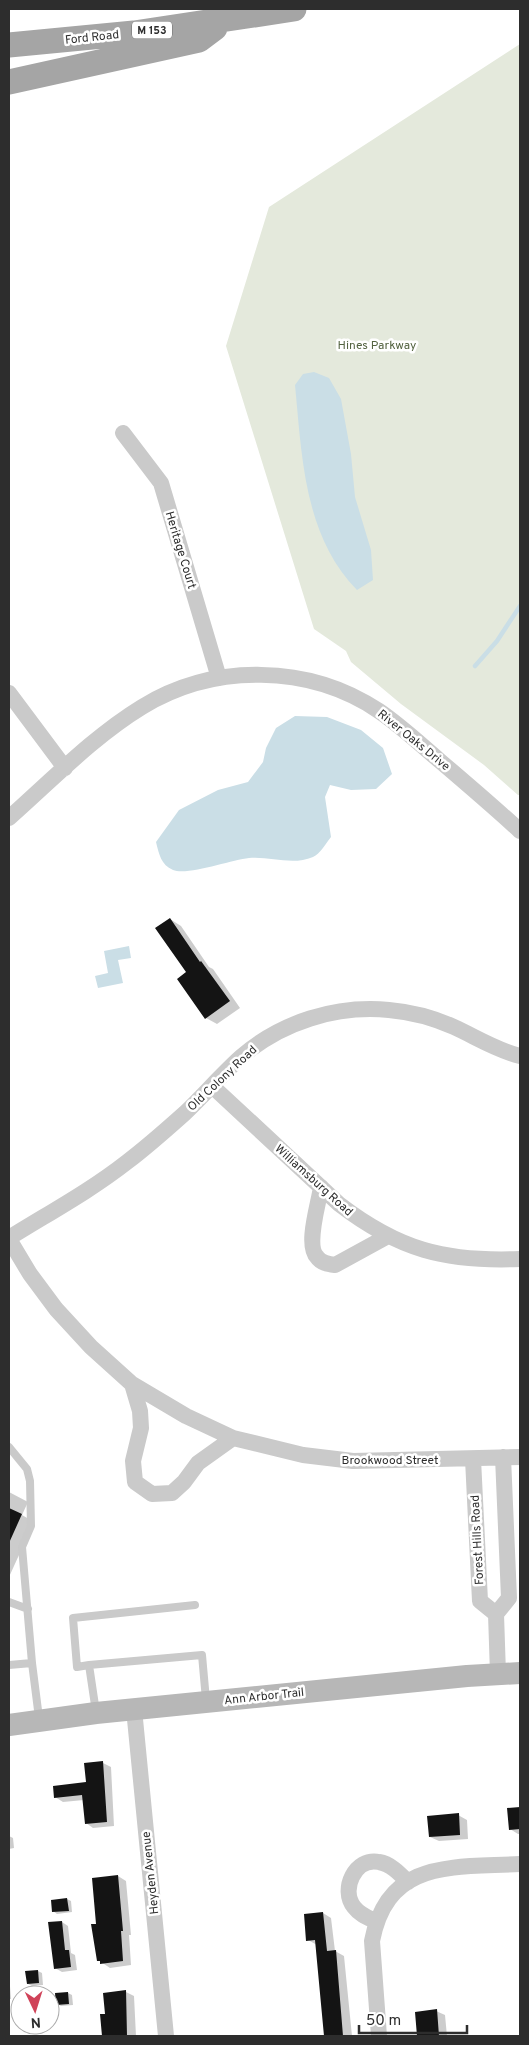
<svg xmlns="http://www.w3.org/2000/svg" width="529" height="2045" font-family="Overpass,sans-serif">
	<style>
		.green { fill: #e4e9dc }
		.water { fill: #cadee6 }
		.shadow { fill: #0003 }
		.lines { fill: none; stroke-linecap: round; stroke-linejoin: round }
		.stream { stroke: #cadee6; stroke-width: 4.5 }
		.building { fill: #141414 }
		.lane { stroke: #cacaca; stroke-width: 8 }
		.street { stroke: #cacaca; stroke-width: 16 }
		.secondary { stroke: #b7b7b7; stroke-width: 22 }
		.primary { stroke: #a5a5a5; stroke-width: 25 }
		.labels { text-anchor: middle; stroke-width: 5; stroke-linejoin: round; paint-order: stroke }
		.shield { fill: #fff; stroke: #6c6c6c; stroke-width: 1 }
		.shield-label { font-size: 11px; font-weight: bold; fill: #2d2d2d }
		.street-label { font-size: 12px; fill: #2d2d2d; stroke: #fff }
		.park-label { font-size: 12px; fill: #536340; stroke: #fff }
	</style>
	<rect width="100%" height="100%" fill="#fff"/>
	<!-- green -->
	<path class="green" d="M520,44V795H518L484,765L401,704L351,662L346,651L314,629L226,346L269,207Z"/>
	<!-- water -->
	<path class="water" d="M314,372L329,378L341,399L351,454L355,497L371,550L373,580L357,590C304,536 302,457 295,385L303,374Z
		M295,716L327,717L361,730L383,748L392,774L376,789L351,790L330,785L325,797L331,837C326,843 320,854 313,857C292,866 270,856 249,858C231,860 187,876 173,870C161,865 159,854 156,842L179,810L218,790L248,782L263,762L266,748L276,728Z
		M129,946L131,958L118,960L123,983L98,988L95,976L108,973L104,951Z"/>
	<!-- shadow -->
	<path class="shadow" d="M170,919L181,926L209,967L213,969L240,1008L217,1024L206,1018L188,973Z
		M9,1492L28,1502L22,1515L34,1522L9,1577Z
		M103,1763L111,1767L114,1826L93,1828L86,1823L84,1800L63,1802L55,1797L87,1783Z
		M520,1808V1834H518L510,1829L508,1809Z
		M458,1815L467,1820L468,1839L439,1841L430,1837Z
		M9,1836L13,1838L14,1848L9,1849Z
		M118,1876L126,1881L131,1935H129L131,1965L110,1968L98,1960L97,1925Z
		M67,1899L71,1901L72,1912L57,1914L53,1911Z
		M323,1913L331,1918L335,1951L344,1956L352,2036H326L317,1945L308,1940Z
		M62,1922L68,1926L71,1953L75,1955L77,1970L62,1972L55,1968Z
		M38,1971L42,1973L43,1985L32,1986L28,1984Z
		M9,1973L11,1999H9Z
		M126,1992L134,1996L136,2036H106L107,2015Z
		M68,1993L72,1995L73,2005L61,2006L57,2004Z
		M436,2011L445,2015L447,2036H418L416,2013Z"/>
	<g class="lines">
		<!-- stream -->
		<path class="stream" d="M475,666L497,641L520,606"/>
	</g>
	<!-- building -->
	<path class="building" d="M170,918L200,962L201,961L230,1001L205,1019L177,979L186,972L155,928Z
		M9,1508L22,1514L9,1543Z
		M103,1761L107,1822L85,1824L82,1795L54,1798L53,1786L86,1782L84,1763Z
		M520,1807V1829L509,1830L507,1808Z
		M459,1813L460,1835L429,1837L427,1816Z
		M118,1875L123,1931H121L123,1961L100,1964V1961H97L91,1924H96L92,1878Z
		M67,1898L69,1911L52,1912L51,1900Z
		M323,1912L327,1951L336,1950L343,2036H324L315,1940L306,1941L304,1914Z
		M62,1921L65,1950H69L71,1967L54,1969L48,1922Z
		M38,1970L39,1983L27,1984L25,1971Z
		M126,1990L127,2036H102L100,2014H105L103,1993Z
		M68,1992L69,2004L56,2005L55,1993Z
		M437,2009L439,2036H417L415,2012Z"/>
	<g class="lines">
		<!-- lane -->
		<path class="lane" d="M9,1447L27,1469L30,1481L31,1526L22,1547L32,1663L39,1718
			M9,1602L28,1609
			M9,1665L32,1663
			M89,1665L77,1667L73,1618L195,1605
			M96,1712L89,1665L202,1655L206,1700"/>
		<!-- street -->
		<path class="street" d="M123,433L161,483L219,678
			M9,693L65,768
			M9,818C52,780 93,737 142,707C214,663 309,664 379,711C401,726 420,744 440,761C467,784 494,807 520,831
			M212,1086L339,1204C399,1250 445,1262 520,1259
			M321,1187C319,1203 305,1245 317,1257C321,1263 328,1264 335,1265L388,1236
			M9,1238C49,1213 90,1191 127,1162C147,1147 166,1130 185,1113C204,1095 221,1075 241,1057C281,1022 336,1005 389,1010C411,1012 434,1018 454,1027C476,1037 496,1050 520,1056
			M9,1239L30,1274L56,1309L91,1347L132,1384L186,1416L233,1438L303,1455L353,1461L520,1457
			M132,1384L140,1411L141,1428L133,1461L135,1482L152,1494L172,1493L184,1482L198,1463L233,1438
			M473,1459L480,1601L496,1614
			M498,1674L496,1614L509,1598L503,1457
			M134,1709L166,2036
			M377,1922C369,1918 360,1915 354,1907C340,1890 355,1857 379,1862C391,1864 400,1874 408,1882
			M379,2036L372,1941C388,1858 454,1868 520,1864"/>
		<!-- secondary -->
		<path class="secondary" d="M9,1725L96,1713L467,1676L520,1673"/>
		<!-- primary -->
		<path class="primary" d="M9,45L134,33L294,9
			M9,82L199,40L215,28"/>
	</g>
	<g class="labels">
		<!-- shield labels -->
		<rect class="shield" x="132" y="21.5" width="40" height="17" rx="4"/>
		<g class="shield-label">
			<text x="152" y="34">M 153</text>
		</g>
		<!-- street labels -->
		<g class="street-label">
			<text transform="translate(92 37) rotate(-6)" y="4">Ford Road</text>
			<text transform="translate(181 550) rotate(73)" y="4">Heritage Court</text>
			<text transform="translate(414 740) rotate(39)" y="4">River Oaks Drive</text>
			<text transform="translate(222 1078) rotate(-43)" y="4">Old Colony Road</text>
			<text transform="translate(314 1180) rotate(42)" y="4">Williamsburg Road</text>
			<text x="390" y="1464">Brookwood Street</text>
			<text transform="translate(477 1540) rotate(-93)" y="4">Forest Hills Road</text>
			<text transform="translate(264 1696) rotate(-6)" y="4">Ann Arbor Trail</text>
			<text transform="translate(150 1873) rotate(-96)" y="4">Heyden Avenue</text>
		</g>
		<!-- park labels -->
		<g class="park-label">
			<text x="377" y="349">Hines Parkway</text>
		</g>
	</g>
	<!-- border -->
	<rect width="529" height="2045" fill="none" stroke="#2d2d2d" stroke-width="20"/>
	<!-- north arrow -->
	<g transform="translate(35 2010) rotate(176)"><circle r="24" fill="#ffffff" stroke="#ababab"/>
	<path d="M0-4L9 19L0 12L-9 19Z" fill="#d04359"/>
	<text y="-8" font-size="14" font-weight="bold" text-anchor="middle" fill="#2d2d2d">N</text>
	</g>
	<!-- scale -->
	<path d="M359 2025v8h108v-8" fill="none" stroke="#2d2d2d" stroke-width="2.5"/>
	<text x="366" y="2025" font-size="15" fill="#2d2d2d" stroke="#ffffff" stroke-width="4" paint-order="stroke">50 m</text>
</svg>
